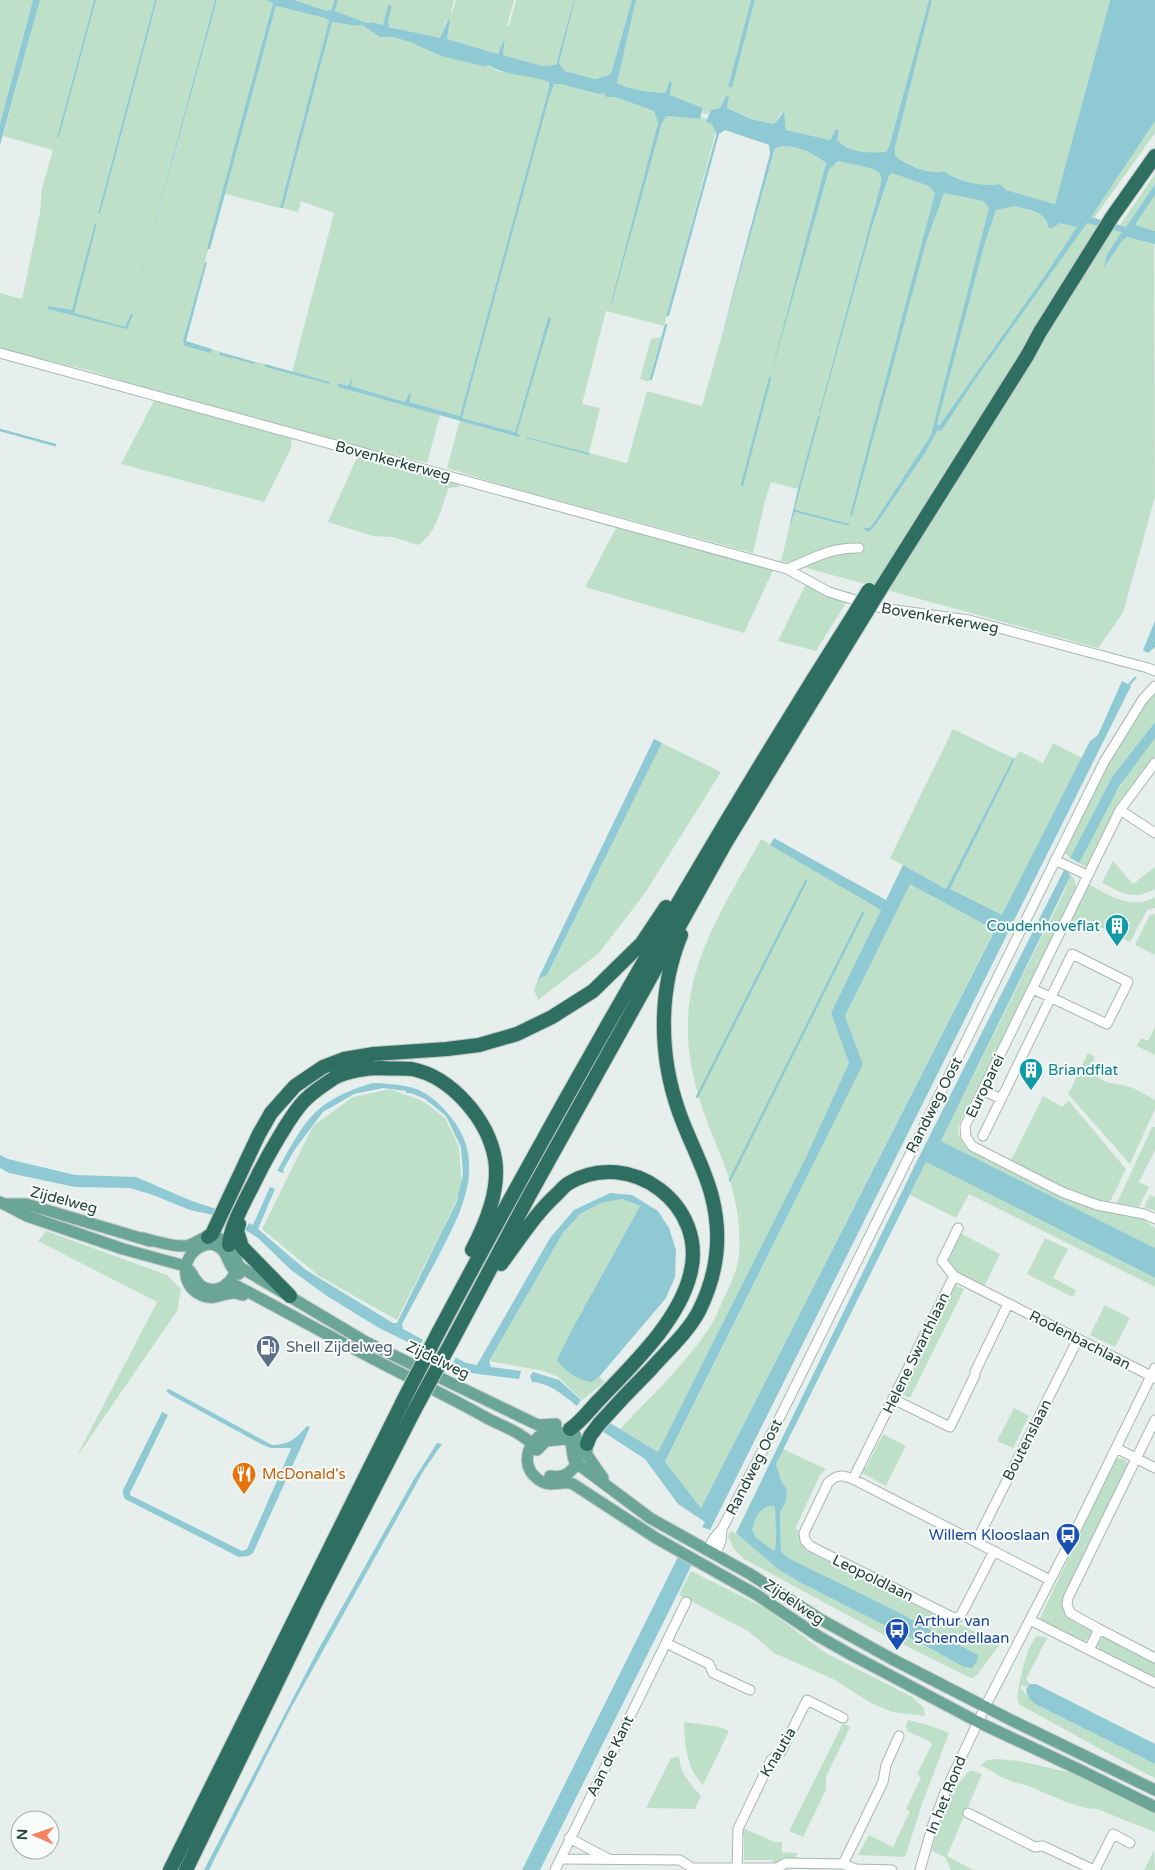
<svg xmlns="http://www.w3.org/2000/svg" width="1155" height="1870" font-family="'Varela Round',sans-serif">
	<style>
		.green { fill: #bfe0c8 }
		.water { fill: #8ec9d4; fill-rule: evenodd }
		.pier { fill: #e6efeb }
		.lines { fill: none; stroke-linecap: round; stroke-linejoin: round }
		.stream { stroke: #8ec9d4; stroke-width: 2.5 }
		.minor-casing { stroke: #a8b8b2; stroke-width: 11 }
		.major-casing { stroke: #c2cac8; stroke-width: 13 }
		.highway-casing { stroke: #c2cac8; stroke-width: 16 }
		.minor { stroke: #fff; stroke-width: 9 }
		.major { stroke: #6aa596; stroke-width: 11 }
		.highway { stroke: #2f6f62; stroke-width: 14 }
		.highway-bridge-casing { stroke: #c2cac8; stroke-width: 16; stroke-linecap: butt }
		.highway-bridge { stroke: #2f6f62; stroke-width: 14 }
		.labels { text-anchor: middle; stroke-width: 4; stroke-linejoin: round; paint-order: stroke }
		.street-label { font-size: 15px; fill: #24423a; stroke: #f7fbf9 }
		.culture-label { font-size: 15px; fill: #0d838f; stroke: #f7fbf9; text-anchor: end }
		.service-label { font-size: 15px; fill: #4e5e75; stroke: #f7fbf9; text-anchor: start }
		.food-label { font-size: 15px; fill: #c56008; stroke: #f7fbf9; text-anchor: start }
		.transit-label { font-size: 15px; fill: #164399; stroke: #f7fbf9; text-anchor: end }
	</style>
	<rect width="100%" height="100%" fill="#e6efeb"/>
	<!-- green -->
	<path class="green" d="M0,0H33L0,124Z
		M40,0H94L57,136L59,137L96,0H155L98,212L100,214L157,0H215L134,303L217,0H265L273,3L184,341L211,352L212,349L220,352L219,355L255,364V362L265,364V367L329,384V382L292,372L334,213L301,201L298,212L283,208L332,22L357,26L362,25L380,37H393L410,42L441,56L489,65L497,71L538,77L554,84H560L599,94L604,93L606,97H615L654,111L658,123L612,303L661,126L666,116L700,119L702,117L707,119L706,122L712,124L716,131L664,326L606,311L582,404L600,408L589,453L627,463L647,391L702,406L775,148C792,142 813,153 826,163L781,338L829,170L838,161C847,163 871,166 878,172C883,176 881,182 880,187L819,413L871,230L889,176L892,173L930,186L935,193L926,231L850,515L926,243L944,193L983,201L989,208L986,226L931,435L873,524L869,528H862L868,532L875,526L927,450L939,427L937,424L984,246L996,210L1015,206L1044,215L1048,221L1060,223H1087L1123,231L1107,254L1105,267L1122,241L1127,237L1154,243L1155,497L1123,613L1098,648L781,561L789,528L795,512L849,526L850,524L796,510L795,508L819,416L798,489L771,482L765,501L753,553L512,488L447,468L460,420L519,436L520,435L517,433L550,318H548L515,432L462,418L540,130L537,132L460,416L409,402L411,394L409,393L405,402L351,386L353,377L348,386L338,383V387L440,415L427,463L347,444L159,393L88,370L0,350V293L22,299L40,213L42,188L53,150L3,136Z
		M294,0H334L332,9L327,11Z
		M338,0H454L451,12L452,14L456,0H514L507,26H509L516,0H574L556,66H543L503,55L505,40L498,54L447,39L450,22L447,20L440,39L371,22L367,23L335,11Z
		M575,0H632L612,70L609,75L595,79L565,71L559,63Z
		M636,0H751L728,87L732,88L755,0H929L889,147L886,152C869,153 849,153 837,140L838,131L836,129L830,140L786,130L782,112L774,124L751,119L727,108L729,96H726L720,108L711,110L708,114L703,113V108L670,95L672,82L670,81L666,93C649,92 632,90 617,83Z
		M932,0H1110L1055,204L1006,190L1000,184C981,187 960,182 944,171C930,175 906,165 895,156V147Z
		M276,6L325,18L329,21L280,208L225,194Z
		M1155,121V133L1094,218L1090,217Z
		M1155,174V184L1126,227L1120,225Z
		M1155,195V231L1135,225Z
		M661,337L649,382L640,379L651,339Z
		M155,399L292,437L291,448L264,502L121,464Z
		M358,455L460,483L459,487L449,488C441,508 437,533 418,545L392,537L373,536L328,522Z
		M617,526L773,570L744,633L585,587Z
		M808,580L852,593L816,651L778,641Z
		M1155,691V722L1112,777L1070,858L1065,853L1117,745Z
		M953,729L1013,758L946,889L890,858Z
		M1155,738V756L1117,807L1088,866H1083L1079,863C1099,817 1124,778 1155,738Z
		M662,743L721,772L645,893L599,953L538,1000L534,990L538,979L547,975Z
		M1053,743L1082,758L1002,916L950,889L1019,751L1043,763Z
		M761,839L881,910L831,1013L849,1063L805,1159L658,1452L620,1429C651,1396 685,1365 710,1327C716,1318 720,1306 725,1296C730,1285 736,1273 738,1261C743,1228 735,1192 723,1161C704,1114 686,1072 688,1020C690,954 731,895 761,839Z
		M1113,861L1133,884L1155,867V889C1133,901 1122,893 1102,883Z
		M1069,873C1076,879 1076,884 1076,893L958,1126L959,1136L964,1144L979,1155L1071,1200L1093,1208L1131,1215L1144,1220L1155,1228V1248L941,1141L1063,894L1070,877Z
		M910,883L995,929L701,1508L665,1463L863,1064L845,1016Z
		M1088,884C1109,895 1131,911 1155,897V908L1147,910L1130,942L1080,917L1077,923L1070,920Z
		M1155,914V955L1135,945L1150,915Z
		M1155,1027V1055L1137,1046L1141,1038L1148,1041Z
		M1088,1053L1094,1056C1091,1083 1106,1082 1126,1086C1136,1088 1146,1095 1155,1100V1109L1130,1164L1068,1094Z
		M390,1089L423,1101L445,1118L459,1147L462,1188L442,1231L397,1320L319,1276L262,1229L313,1126L353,1097Z
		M1043,1096L1061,1106H1063L1069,1101L1126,1169L1109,1204L1097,1202L1010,1162Z
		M1152,1127H1155V1150L1139,1182L1149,1187L1139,1207L1117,1203Z
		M926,1162L1155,1278V1287L969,1194L956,1218L910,1195Z
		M1150,1195L1155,1197V1211L1144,1207Z
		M622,1199L640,1206L575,1324L592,1382L599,1377L605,1382L582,1400L558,1377L544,1371L489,1361L563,1233L580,1214L601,1203Z
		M46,1231L167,1275L181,1289L177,1311L76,1458L157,1302L38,1241Z
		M960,1233L1000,1254L984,1287C972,1280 951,1273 947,1259Z
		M1045,1238L1068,1249L1053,1278L1076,1290L1073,1297L1027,1274Z
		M955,1285L964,1289L910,1398L901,1394Z
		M1105,1305L1130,1318L1115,1347L1090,1335Z
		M1014,1408L1029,1416L1013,1448L997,1441Z
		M883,1434L906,1446L886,1486L860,1472L863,1467L866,1468Z
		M783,1449L826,1469L820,1475L796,1527L807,1548L815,1555L945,1620L957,1623L1000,1644L977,1675L972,1678L969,1677L886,1636L744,1559L734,1549L728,1536L731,1531L741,1536L778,1569L801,1583L922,1644L964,1667L978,1655L892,1609L787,1558L781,1552L780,1512L786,1502L787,1490L781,1480L776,1464Z
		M1116,1458L1123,1459L1128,1463L1129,1468L1063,1600C1061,1617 1077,1620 1091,1627L1093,1631L1090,1640L1082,1641L1044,1625L1040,1618Z
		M770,1506L775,1507L776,1545L774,1552L756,1538L752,1530C755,1519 758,1509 770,1506Z
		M691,1571L767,1609L824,1652L912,1697L924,1708L925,1716L892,1712L871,1703L833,1679L774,1653L748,1631L679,1595Z
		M1037,1636L1047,1638L1026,1679L1030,1684L1027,1687L1021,1685V1689L1037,1705L1155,1764V1778C1109,1755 1064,1728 1018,1704L1019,1701L1017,1698C1020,1681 1025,1648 1037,1636Z
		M1103,1637H1107L1155,1661V1679L1101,1651L1097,1645L1098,1641Z
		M908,1720L928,1725L949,1733L922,1804L905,1857L858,1855L869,1835L893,1847L910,1811L906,1809L921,1778L917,1774L932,1744L929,1741L907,1731L906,1726Z
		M684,1722L720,1727L729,1731L703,1785C686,1767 685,1746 684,1722Z
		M843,1723L850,1727L826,1777V1790L803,1837L789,1831Z
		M679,1757C680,1773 691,1785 701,1796L695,1809L646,1808L671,1758Z
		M997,1759L1019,1761L1072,1773L1155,1812V1832L1097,1809L1086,1808L1066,1802L1026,1785L1016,1783L1001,1777L981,1765L987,1760Z
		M970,1770L982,1774L947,1856L973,1870H951L945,1857L931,1850L950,1793Z
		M740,1827L775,1842H782V1852L797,1853L796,1860L773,1865V1860H744V1835H739Z
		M1154,1850L1155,1870H1144Z"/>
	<!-- water -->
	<path class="water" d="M33,0H40L0,145V124Z
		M94,0H96L59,137H57Z
		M155,0H157L100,214L98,213Z
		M215,0H217L133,305Z
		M265,0H294L327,11L332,9L334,0H338L335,11L367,23L371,22L383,25L388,5L392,6L388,21L389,27L440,38L448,20L450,21L447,39L498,54L505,38L503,55L543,66L556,65L574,0H575L559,63L565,71L595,79L609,75L612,70L632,0H636L617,83C632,90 648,92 665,93L670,81L672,82L670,95L703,108L700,119L666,116L661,126L612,303H611L658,123L654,111L615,97H606L604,93L599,94L560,84H554L549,98L462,418L515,432L548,318H551L517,433L520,435L519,437L338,387V383L348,386L353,376L351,386L405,402L409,393L411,394L409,402L460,416L549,88V82C530,74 506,77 489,65L484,66L441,56L410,42L393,37H380L362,25L357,26L332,22L283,208H280L329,21L325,18L276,6L210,249H207L273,3Z
		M751,0H755L732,88L728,87Z
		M929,0H932L895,147V156C906,165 929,175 944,171C959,182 982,187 1000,184L1006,190L1055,204L1110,0H1155V121L1091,217L1126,227L1155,184V195L1135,225L1155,231V244L1127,237L1122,241L1104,268L1107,254L1122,232L1087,223L974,381L942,430L937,431L927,450L875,526L868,532L862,528H869L873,524L931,435L989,208L983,201L944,193L926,243L852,516L850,515L935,193L929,186L892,173L889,176L871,230L820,413H819L880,187C881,182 883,176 878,172C871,166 848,164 838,161L829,170L770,378L826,163C813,153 792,142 775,148L721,339L770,154L769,145L725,130L717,135L712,124L706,122L711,110L720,108L726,96H729L727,108L751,119L774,124L784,112L786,130L830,140L836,129L839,130L837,140C849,153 869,153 886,152L889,147ZM1015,206C1027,210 1048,212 1048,227L1052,228L1060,223L1077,227L1046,274L939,426L937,424L984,246L996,210Z
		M95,223H97L74,313L125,327L131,314H133L127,329L48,309V306L72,310Z
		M205,262H207L186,341L212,349L211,353L185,346L183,341Z
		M220,352L255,362V364L219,355Z
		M265,364L330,382L329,384L265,367Z
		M818,416H820L795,508L796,510L850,524L849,526L795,512L789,528L798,489Z
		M526,437L589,453V455L526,438Z
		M1155,621V647L1148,653L1143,650Z
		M1122,681L1131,686L710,1530L702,1527L705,1522L678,1504L645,1459L602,1431L610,1423L658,1452L805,1159L849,1063L831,1013L881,910L770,845L774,838L886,900L903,865L946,889L1013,758L1015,759L950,889L1002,915L1090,741L1098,735ZM910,884L995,930L701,1508L665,1462L863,1064L845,1016Z
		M1155,722V738L1119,787L1079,863L1070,858L1112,777Z
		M654,739L662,743L547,975L538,979Z
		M1064,870L1069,873L1070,877L941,1141L1155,1248V1278L926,1162L776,1464L781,1480L787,1490L786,1502L780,1512L781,1552L788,1558L892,1609L978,1655L977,1661L972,1668L964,1667L922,1644L801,1583L778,1569L736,1533L916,1163ZM770,1506L775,1507L776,1545L774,1551L756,1538L752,1530C755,1519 758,1509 770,1506Z
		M373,1083C410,1085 425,1086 450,1116C488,1162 462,1211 438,1257C426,1279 414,1302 402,1324L403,1329L466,1363L477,1365L550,1238L574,1210L610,1193L632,1195L658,1211L669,1228L676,1250L675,1277L666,1298L599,1377L592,1382C577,1380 566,1372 557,1360L575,1324L640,1206L622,1199L601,1203L580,1214L563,1233L489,1361L491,1367L521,1371L519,1379L471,1373L379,1328L327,1296L291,1270L258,1238L245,1230L249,1223L253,1225L270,1187L275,1189L258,1229L306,1270L393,1323H397L457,1201L463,1174L461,1147L446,1116L425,1099L411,1093H406V1091L383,1088L354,1094L323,1112L295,1149L283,1170L284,1173L277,1171C289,1150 300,1126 318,1110C332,1097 355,1088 373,1083Z
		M0,1155L8,1159L75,1175L136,1177L192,1201L216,1209L213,1215L190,1210L153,1195L130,1188L75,1187L9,1173L0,1168Z
		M533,1372L559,1380L581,1400L577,1406C563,1395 550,1383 532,1382L530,1376Z
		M169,1389L272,1445C288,1445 296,1439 307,1426L310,1427L253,1553L248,1556L239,1557L125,1499L123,1495V1490L162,1412L168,1415L130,1493V1495L242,1551L247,1549L291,1449L290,1448H271L263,1445L171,1395L166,1391Z
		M437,1443L442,1444L424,1470L291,1708L209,1870H204L318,1650L414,1479Z
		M679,1555L693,1562L679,1591L540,1870H522Z
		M1030,1684H1036L1155,1744V1764L1037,1705C1030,1700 1027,1697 1026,1689Z"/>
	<!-- pier -->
	<path class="pier" d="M424,1337L457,1355L451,1366L418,1350Z"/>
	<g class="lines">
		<!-- stream -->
		<path class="stream" d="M668,315L718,133
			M651,379L666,325
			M0,430L55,445
			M742,485L770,378
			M1127,687L1135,678
			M697,1097L806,881
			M730,1180L863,913"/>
		<defs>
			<path id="minor" d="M0,353L787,569L829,592L881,608L969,620L1148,668L1155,671
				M787,569C812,559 831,547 859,548
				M1155,763L1120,810L965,1126L966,1137L972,1146L1062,1192L1097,1205L1144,1214L1155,1219
				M1120,810L1155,833
				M1055,860L1087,875
				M983,1090L1001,1099
				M983,1136L1072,954L1128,982L1107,1024L1033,989
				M958,1228L942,1261L954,1276L1155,1378
				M975,1372L1008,1304
				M893,1399L950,1427L975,1375
				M1116,1448L1155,1468
				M853,1479L954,1276
				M976,1542L1078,1339
				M707,1551L714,1538L722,1529L782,1413L1104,762L1143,699L1155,686
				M994,1551L961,1615L957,1618L952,1617L810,1546L805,1540L804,1533L828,1483C837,1474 842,1475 853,1479L1050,1580
				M715,1555L721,1541L722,1529
				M1030,1620L1155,1683
				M1099,1629L1070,1613L1067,1604L1068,1598L1155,1420
				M666,1643L709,1664L713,1673L750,1690
				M1089,1650L1099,1629L1155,1658
				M968,1813L1035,1847L1043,1846L1094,1870
				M569,1838L607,1858
				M564,1859L680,1860L692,1868H777L786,1863L843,1864L856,1869L892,1870
				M843,1864L883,1782L886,1765L899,1736
				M555,1870L686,1602
				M737,1870L738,1829L771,1760L781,1752L807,1700L843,1718
				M920,1870L932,1827L946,1790L985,1707L1072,1538L1155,1368
				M1095,1870L1113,1834L1130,1843"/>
			<path id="major" d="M0,1202L27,1216L123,1249L185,1266C194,1272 194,1284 205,1288C233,1298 251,1252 221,1239C203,1231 198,1245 185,1246C172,1247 155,1241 143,1238
				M7,1204H26L150,1241
				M237,1262L240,1267L366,1342L538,1425L556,1424
				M239,1274C224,1265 231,1248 211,1244C183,1246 176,1284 201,1295C218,1303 224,1288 243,1295
				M226,1284L237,1286C279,1308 320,1331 362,1353C403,1375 444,1394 485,1417C501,1426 525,1433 536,1449
				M587,1444V1455L603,1478
				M537,1450L546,1441L566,1439L570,1437
				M550,1476C575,1481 587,1452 574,1433
				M1155,1790L1011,1720L892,1659L820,1619L750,1574L650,1518L575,1462C571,1455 574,1447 569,1440C549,1411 507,1458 539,1480C552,1489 562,1479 573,1484L656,1538L757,1595L818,1636L848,1653L978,1722L1080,1770L1155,1807"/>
			<path id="highway" d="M878,593L1027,356L1040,332L1112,217L1155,156
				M239,1224L237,1231L242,1247L290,1296
				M208,1237L212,1234L259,1134L271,1113L295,1086L323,1067L344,1059L374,1054L447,1049L479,1045L517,1034L552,1017L593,991L642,943L666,907
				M229,1245C230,1225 249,1194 258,1175C267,1157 292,1112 306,1099C314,1091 325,1084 334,1078C347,1071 367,1068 381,1068C391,1069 402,1068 412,1069C452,1077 488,1120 495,1159C500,1190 486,1223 472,1250
				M501,1264C519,1240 535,1214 557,1194C561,1190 564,1186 569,1183C630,1147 709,1205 690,1275C678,1322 632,1365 599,1400C590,1409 581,1422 570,1429
				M438,1333C569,1087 708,844 858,608
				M452,1341L529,1196L726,842L867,611
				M587,1444L590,1436L599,1424C616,1405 633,1387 651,1369C667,1351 688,1332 699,1311C717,1275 722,1236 712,1197C705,1168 689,1141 679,1112C659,1056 658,991 681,935
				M170,1870L402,1403
				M186,1870L316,1602L415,1409"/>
		</defs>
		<!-- minor casing -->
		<use href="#minor" class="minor-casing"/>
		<!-- major casing -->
		<use href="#major" class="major-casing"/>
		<!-- highway casing -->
		<use href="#highway" class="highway-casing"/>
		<!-- minor -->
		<use href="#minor" class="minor"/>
		<!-- major -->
		<use href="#major" class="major"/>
		<!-- highway -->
		<use href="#highway" class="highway"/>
		<defs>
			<path id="highway-bridge" d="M858,608L869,590
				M867,611L878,593
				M402,1403L438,1333
				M415,1409L452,1341"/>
		</defs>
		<!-- highway-bridge casing -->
		<use href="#highway-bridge" class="highway-bridge-casing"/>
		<!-- highway-bridge -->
		<use href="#highway-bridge" class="highway-bridge"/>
	</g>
	<!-- icons -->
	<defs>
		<symbol id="building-pin" viewBox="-11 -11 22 30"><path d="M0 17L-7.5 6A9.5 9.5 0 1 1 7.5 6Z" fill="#0f9aa8" stroke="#f7fbf9"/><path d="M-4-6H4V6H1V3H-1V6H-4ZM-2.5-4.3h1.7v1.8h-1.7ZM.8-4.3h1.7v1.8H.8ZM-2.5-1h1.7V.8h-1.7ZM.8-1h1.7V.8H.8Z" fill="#fff"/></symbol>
		<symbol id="fuel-pin" viewBox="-11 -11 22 30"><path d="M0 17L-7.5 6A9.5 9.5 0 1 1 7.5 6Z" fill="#5c6f8a" stroke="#f7fbf9"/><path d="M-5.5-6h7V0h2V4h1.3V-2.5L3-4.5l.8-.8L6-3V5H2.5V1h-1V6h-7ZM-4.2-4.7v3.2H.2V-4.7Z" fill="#fff"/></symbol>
		<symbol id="restaurant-pin" viewBox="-11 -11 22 30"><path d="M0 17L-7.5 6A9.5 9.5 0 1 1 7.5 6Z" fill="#e8710a" stroke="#f7fbf9"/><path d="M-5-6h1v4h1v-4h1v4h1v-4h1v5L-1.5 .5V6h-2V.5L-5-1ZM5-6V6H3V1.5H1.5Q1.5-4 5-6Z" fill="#fff"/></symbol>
		<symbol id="bus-pin" viewBox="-11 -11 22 30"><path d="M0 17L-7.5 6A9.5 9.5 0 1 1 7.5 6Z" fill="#1a4fb4" stroke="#f7fbf9"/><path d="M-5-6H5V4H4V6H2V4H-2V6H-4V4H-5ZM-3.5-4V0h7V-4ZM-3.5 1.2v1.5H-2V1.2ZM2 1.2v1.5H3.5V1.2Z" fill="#fff"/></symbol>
	</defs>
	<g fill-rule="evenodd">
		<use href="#building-pin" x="1103" y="912" width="28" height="38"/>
		<use href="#building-pin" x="1017" y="1056" width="28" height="38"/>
		<use href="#fuel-pin" x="254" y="1333" width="28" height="38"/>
		<use href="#restaurant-pin" x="230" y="1460" width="28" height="38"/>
		<use href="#bus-pin" x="1054" y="1521" width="28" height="38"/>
		<use href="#bus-pin" x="883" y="1616" width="28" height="38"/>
	</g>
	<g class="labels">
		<!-- street labels -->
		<g class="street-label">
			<text transform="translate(393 461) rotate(15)" y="5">Bovenkerkerweg</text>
			<text transform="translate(940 618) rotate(10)" y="5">Bovenkerkerweg</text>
			<text transform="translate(985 1086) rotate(-64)" y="5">Europarei</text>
			<text transform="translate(934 1105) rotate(-63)" y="5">Randweg Oost</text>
			<text transform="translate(64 1200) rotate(15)" y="5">Zijdelweg</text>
			<text transform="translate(1080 1340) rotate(27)" y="5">Rodenbachlaan</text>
			<text transform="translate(916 1353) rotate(-64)" y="5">Helene Swarthlaan</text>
			<text transform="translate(438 1360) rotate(26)" y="5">Zijdelweg</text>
			<text transform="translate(1027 1440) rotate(-63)" y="5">Boutenslaan</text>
			<text transform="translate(754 1467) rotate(-63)" y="5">Randweg Oost</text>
			<text transform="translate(873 1578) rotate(26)" y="5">Leopoldlaan</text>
			<text transform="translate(794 1602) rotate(34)" y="5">Zijdelweg</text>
			<text transform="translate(778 1752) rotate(-59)" y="5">Knautia</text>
			<text transform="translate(610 1756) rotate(-64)" y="5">Aan de Kant</text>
			<text transform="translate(946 1795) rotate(-68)" y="5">In het Rond</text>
		</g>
		<!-- culture labels -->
		<g class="culture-label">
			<text x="1100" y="931">Coudenhoveflat</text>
			<text x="1048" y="1075" text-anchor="start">Briandflat</text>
		</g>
		<!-- service labels -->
		<g class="service-label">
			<text x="286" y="1352">Shell Zijdelweg</text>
		</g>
		<!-- food labels -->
		<g class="food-label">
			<text x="262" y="1479">McDonald's</text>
		</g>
		<!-- transit labels -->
		<g class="transit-label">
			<text x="1050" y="1540">Willem Klooslaan</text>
			<text x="914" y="1626" text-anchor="start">Arthur van<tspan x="914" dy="17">Schendellaan</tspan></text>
		</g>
	</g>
	<!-- north arrow -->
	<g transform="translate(35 1835) rotate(272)"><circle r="24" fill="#f7fbf9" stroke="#a3b1ad"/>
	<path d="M0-4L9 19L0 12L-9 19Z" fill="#f4845f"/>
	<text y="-8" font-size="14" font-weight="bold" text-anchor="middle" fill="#24423a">N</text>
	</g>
</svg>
